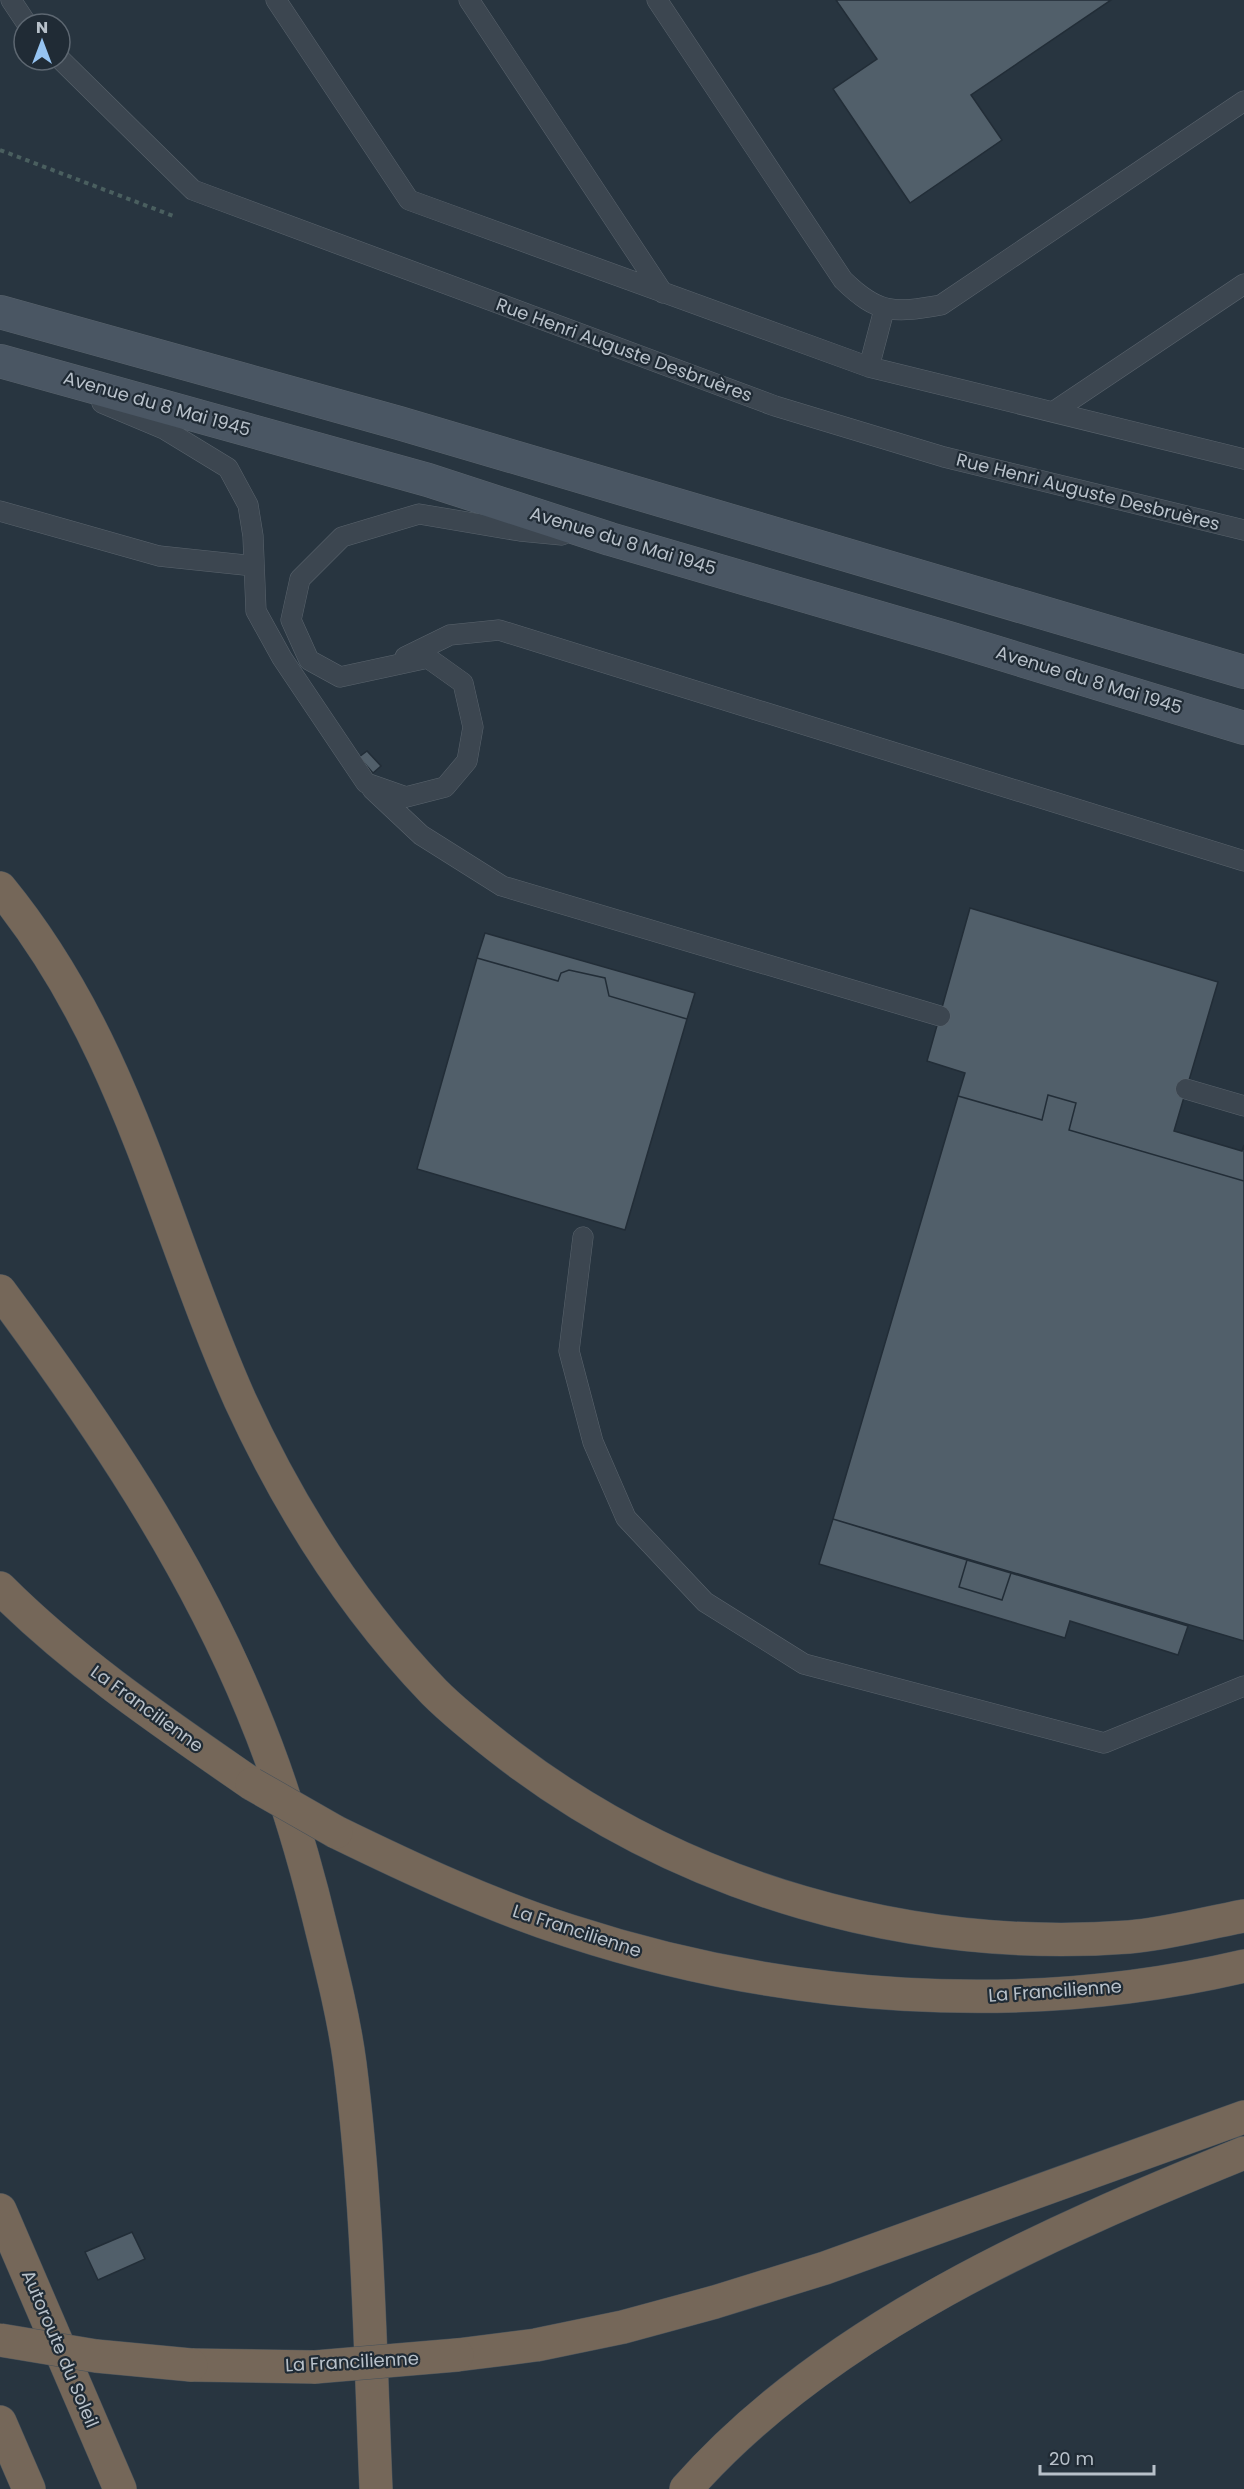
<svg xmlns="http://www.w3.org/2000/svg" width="1244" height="2489" font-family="Poppins,sans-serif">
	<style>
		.building { fill: #515f6a; stroke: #222d37; stroke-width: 1.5 }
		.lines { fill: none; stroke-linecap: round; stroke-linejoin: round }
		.lane-casing { stroke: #5a646d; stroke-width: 21 }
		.secondary-casing { stroke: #5a646d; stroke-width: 34 }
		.highway-casing { stroke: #46515a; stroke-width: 34 }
		.path { stroke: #4a5f5f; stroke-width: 4; stroke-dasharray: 4.5 4.5; stroke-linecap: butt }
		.lane { stroke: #3c4650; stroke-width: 20 }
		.secondary { stroke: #4a5663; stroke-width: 33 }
		.highway { stroke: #756759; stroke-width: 33 }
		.highway-bridge-casing { stroke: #46515a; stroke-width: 34; stroke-linecap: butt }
		.highway-bridge { stroke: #756759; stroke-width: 33 }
		.labels { text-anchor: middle; stroke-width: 4.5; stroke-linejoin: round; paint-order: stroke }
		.street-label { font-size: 18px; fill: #b8c1ca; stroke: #202b35 }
	</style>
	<rect width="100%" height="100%" fill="#283540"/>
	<!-- building -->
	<path class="building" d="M836,0H1111L971,95L1002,140L910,203L833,89L877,59Z
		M367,751L381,766L373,773L359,757Z
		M970,908L1218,982L1174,1131L1242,1151L1244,1145V1181L1069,1130L1076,1103L1048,1095L1042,1120L958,1096L965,1073L927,1061Z
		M485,933L695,993L687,1019L609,996L605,978L569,970L561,973L558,981L477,958Z
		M477,958L558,981L561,973L569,970L605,978L609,996L687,1019L625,1230L417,1169Z
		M1048,1095L1076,1103L1069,1130L1244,1181V1641L833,1519L958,1096L1042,1120Z
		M833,1519L967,1560L959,1587L1002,1600L1011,1573L1188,1626L1178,1655L1070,1621L1065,1638L819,1564Z
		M967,1560L1011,1573L1002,1600L959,1587Z
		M132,2232L145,2259L98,2280L85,2252Z"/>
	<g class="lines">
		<defs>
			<path id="lane" d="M11,0L27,24
				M276,0L409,200L869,367L1244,459
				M469,0L663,293
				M657,0L843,280C879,315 894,313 941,305L1244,101
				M60,59L193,190L775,406L944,457L1244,530
				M869,367L884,310
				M102,403L164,429L228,468L248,505L253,536L256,611L282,658L366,783L406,797L445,787L467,761L473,727L463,683L428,658L340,677L309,660L291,620L300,579L342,537L419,514L520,531L562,535
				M1053,412L1244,284
				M0,511L159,556L254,566
				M405,657L450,635L499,630L1244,861
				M372,789L421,835L502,886L940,1016
				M1186,1089L1244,1106
				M583,1237L569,1351L593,1442L626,1518L705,1602L804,1664L1104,1743L1244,1686"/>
			<path id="secondary" d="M0,312L399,423L1244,672
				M0,361L428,480L610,539L949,638L1244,728"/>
			<path id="highway" d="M0,888C127,1043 161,1223 240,1400C289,1507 352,1607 434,1692C457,1715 484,1736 510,1756C685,1889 909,1953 1129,1937C1167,1934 1206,1923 1244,1916
				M0,1291C97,1422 190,1559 252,1710C282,1782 304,1856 322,1931C333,1975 344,2019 350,2064C368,2205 370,2347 376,2489
				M0,1588C76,1664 164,1723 252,1784
				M336,1832C412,1869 489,1905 570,1931C785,2001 1022,2018 1244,1966
				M0,2210L120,2489
				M457,2355L536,2345L623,2327L715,2302L825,2268L1244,2117
				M191,2365L315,2367
				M0,2422L29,2489
				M686,2489C828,2328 1049,2232 1244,2153"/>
		</defs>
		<!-- lane casing -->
		<use href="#lane" class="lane-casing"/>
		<!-- secondary casing -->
		<use href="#secondary" class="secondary-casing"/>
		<!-- highway casing -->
		<use href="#highway" class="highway-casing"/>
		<!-- path -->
		<path class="path" d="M0,150L176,217"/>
		<!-- lane -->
		<use href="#lane" class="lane"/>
		<!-- secondary -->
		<use href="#secondary" class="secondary"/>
		<!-- highway -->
		<use href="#highway" class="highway"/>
		<defs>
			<path id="highway-bridge" d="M252,1784L336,1832
				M0,2340L96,2356L191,2365
				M315,2367L457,2355"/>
		</defs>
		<!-- highway-bridge casing -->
		<use href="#highway-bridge" class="highway-bridge-casing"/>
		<!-- highway-bridge -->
		<use href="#highway-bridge" class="highway-bridge"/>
	</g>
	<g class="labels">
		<!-- street labels -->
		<g class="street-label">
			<text transform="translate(624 350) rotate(20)" y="6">Rue Henri Auguste Desbruères</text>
			<text transform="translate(157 404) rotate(16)" y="6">Avenue du 8 Mai 1945</text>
			<text transform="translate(1088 492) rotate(14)" y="6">Rue Henri Auguste Desbruères</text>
			<text transform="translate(623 541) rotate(17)" y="6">Avenue du 8 Mai 1945</text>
			<text transform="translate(1089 680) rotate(17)" y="6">Avenue du 8 Mai 1945</text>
			<text transform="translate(147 1709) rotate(36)" y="6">La Francilienne</text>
			<text transform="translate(577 1931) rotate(18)" y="6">La Francilienne</text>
			<text transform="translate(1055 1991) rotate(-4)" y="6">La Francilienne</text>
			<text transform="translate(60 2349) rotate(67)" y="6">Autoroute du Soleil</text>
			<text transform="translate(352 2362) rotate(-3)" y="6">La Francilienne</text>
		</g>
	</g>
	<!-- north arrow -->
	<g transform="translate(42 42)"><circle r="28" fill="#202b35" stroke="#5d6771" stroke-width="1.5"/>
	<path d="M0-4.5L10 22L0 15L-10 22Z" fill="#96c4f2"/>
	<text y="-9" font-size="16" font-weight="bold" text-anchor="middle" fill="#b8c1ca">N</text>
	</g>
	<!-- scale -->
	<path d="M1040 2465v9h114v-9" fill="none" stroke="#b8c1ca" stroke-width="3"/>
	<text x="1049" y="2465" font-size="18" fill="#b8c1ca" stroke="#202b35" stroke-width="4.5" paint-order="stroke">20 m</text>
</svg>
